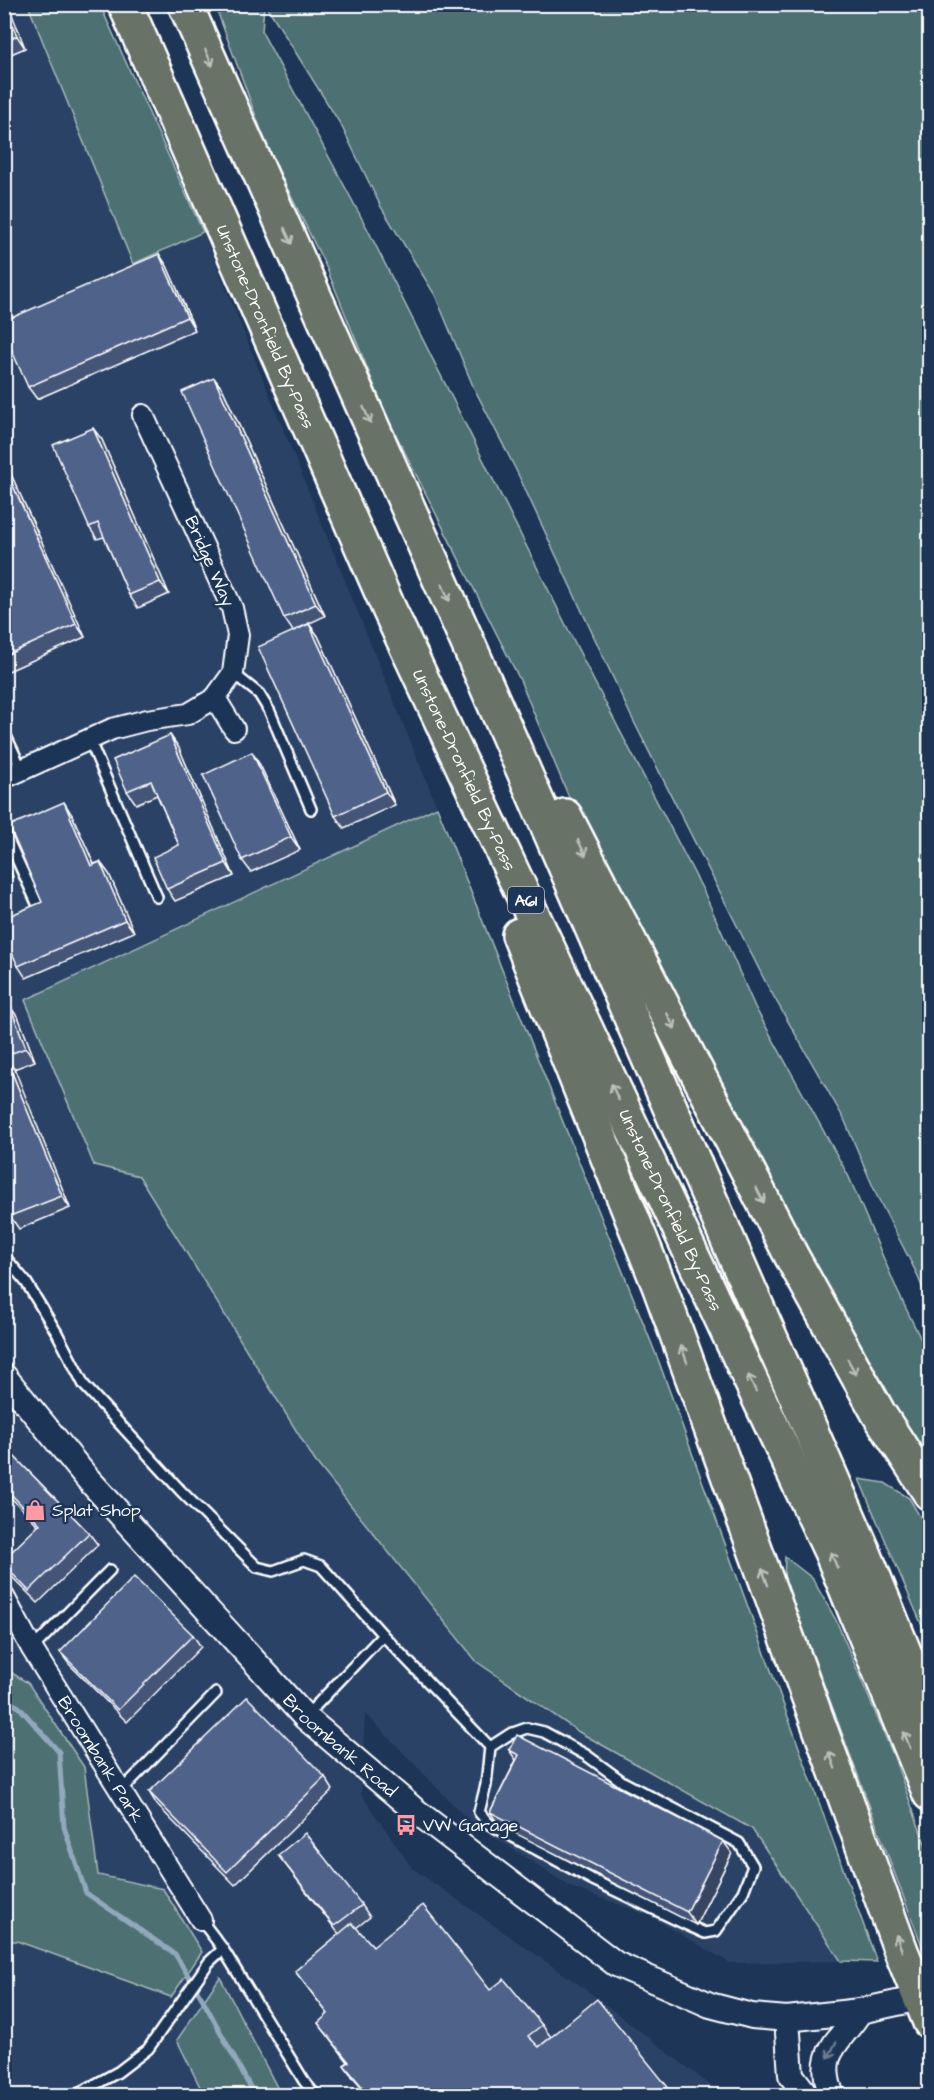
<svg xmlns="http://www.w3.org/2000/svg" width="934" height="2100" font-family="'Architects Daughter',sans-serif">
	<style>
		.built { fill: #2c4366 }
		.green { fill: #4d7072; stroke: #a6b8b8; stroke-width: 1.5 }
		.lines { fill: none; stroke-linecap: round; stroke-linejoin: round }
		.stream { stroke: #91a9bc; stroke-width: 5 }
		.service-casing { stroke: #fff; stroke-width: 14 }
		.minor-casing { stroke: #fff; stroke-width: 24 }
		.tertiary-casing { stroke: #fff; stroke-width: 28 }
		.trunk-casing { stroke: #fff; stroke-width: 38 }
		.service { stroke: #1d3557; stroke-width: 9 }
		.minor { stroke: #1d3557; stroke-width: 20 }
		.tertiary { stroke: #1d3557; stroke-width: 24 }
		.trunk { stroke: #697266; stroke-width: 33 }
		.wall { fill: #457; stroke: #fff; stroke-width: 1.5 }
		.shaded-wall { fill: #374561; stroke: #fff; stroke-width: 1.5 }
		.building { fill: #4f638a; stroke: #fff; stroke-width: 1.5 }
		.oneway { stroke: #bcc0ba }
		.oneway2 { stroke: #6c7c92 }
		.labels { text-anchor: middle; stroke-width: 5; stroke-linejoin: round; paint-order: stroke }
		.shield { fill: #1d3557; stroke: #bbc2cd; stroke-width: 1.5 }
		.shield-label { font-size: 16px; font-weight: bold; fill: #fff }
		.street-label { font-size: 18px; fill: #fff; stroke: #1d3557 }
		.poi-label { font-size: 18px; fill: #fff; stroke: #1d3557; text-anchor: start }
	</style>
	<rect width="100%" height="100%" fill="#1d3557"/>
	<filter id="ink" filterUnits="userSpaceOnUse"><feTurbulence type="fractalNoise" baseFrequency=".0167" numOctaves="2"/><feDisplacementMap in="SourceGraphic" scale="12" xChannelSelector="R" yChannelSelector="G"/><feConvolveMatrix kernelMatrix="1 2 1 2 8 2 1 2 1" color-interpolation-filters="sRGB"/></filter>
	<g filter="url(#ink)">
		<!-- built -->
		<path class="built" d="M28,4L133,264L203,232L437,807L25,1001L94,1165L139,1175L315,1461L477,1662L579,1732L752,1829L841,1961L730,1963L648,1915L571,1887L468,1820L365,1713L361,1794L412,1868L588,1991L723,2095H5L4,1941H17L163,1889L98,1876L84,1767L28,1683L5,1668L4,5Z"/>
		<!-- green -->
		<path class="green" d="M28,5H100L203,232L133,264Z
			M215,5H264L262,32L367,228L594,681L704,892L755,1007L849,1177L898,1292L929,1356V1459L866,1363L573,807L520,680L388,419L327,269L268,149Z
			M266,5H929V1304L916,1272L877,1196L844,1119L766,983L630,714L517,472L473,386L435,295L381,207L341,125Z
			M437,807L659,1362L877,1962L841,1961L752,1829L579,1732L477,1662L315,1461L139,1176L94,1165L25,1000Z
			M859,1479L885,1483L909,1498L929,1532V1642Z
			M785,1557L812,1578L836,1620L894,1757L929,1855V1960L926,1957L784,1578Z
			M4,1668L28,1683L84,1767L98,1875L163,1889L202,1952L171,1997L17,1941H5Z
			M220,1977L281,2095H204L177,2040Z"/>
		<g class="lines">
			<!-- stream -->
			<path class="stream" d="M4,1699L19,1707L59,1752L64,1827L86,1893L175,1954L203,2000L255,2096"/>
			<defs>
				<path id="service" d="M233,673L259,694L270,712L311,809
					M5,734L22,770
					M89,739L157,897
					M4,831L41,912
					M4,1256L26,1282L57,1333L84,1385L181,1491L257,1567L273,1571L304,1560L321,1566L383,1635L490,1747
					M32,1649L110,1570
					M306,1716L383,1635
					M527,1728L544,1732L586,1755L623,1782L739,1843L753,1866L743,1892L716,1931L705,1933L687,1925L595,1881L489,1824L479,1812L486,1785L490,1747L510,1734Z
					M121,1791L216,1693
					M201,1920L223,1949L304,2081L316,2096
					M74,2096L118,2072L148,2049L209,1962L223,1949"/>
				<g id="minor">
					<path d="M215,698L234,729"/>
					<path d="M4,778L112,729L147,720L188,714L215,698L233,673L238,635L232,608L143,415"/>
					<path id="s1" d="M4,1597L32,1649L201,1920"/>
				</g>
				<g id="tertiary">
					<path id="s2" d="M4,1376L88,1479L305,1717L412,1808L616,1964L710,2005L752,2016L787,2019L860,2011L920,1998"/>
					<path d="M787,2019L791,2075L807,2096"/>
					<path d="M832,2096C815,2051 839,2044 860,2011"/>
				</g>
				<g id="trunk">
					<path id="s3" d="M125,4L389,609L832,1554L930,1794"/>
					<path d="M185,4L471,650L862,1548L930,1716"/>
					<path d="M565,816L792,1257L879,1414L930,1493"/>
					<path d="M519,935L660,1288L901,1951L930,2022"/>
				</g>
			</defs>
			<!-- service casing -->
			<use href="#service" class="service-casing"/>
			<!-- minor casing -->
			<use href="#minor" class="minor-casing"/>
			<!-- tertiary casing -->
			<use href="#tertiary" class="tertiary-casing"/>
			<!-- trunk casing -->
			<use href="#trunk" class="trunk-casing"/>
			<!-- service -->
			<use href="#service" class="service"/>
			<!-- minor -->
			<use href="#minor" class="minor"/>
			<!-- tertiary -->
			<use href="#tertiary" class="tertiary"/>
			<!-- trunk -->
			<use href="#trunk" class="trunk"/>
		</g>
		<!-- wall -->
		<path class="wall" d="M4,4L25,48L4,57Z
			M159,254L167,266L195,330L37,399L28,387Z
			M214,378L223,390L325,616L293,631L284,618Z
			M102,440L169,594L138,608L129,595L104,537L97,539L89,527Z
			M4,459L85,637L4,673Z
			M309,624L318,636L395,805L344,828L335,816Z
			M170,735L179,748L234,876L175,901L167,889L179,845L157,795L136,804L127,791Z
			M260,765L300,850L251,872L242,860Z
			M72,815L94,864L100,862L109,874L134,932L26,978L18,966L42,902Z
			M4,858L13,877L4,881Z
			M4,953L10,965L4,968Z
			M4,1008L19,1019L35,1061L14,1069L70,1208L19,1229L10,1216L5,1205H4Z
			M4,1446L89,1533L98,1545L38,1603L10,1575L4,1567V1559L39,1526L4,1491Z
			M193,1635L201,1647L127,1722L69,1664L60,1652Z
			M509,1750L732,1853L696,1925L499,1825L490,1812L516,1760Z
			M325,1777L333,1790L235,1885L157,1805L149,1792Z
			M278,1855L362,1905L370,1917L356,1928L373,1946L490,1990L542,2025L551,2037L539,2047L675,2096H368L353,2078L344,2065L348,2062L318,2023L328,2014L295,1971L339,1934Z"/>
		<!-- shaded-wall -->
		<path class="shaded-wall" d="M4,4H8L25,48L17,36Z
			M159,254L167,266L195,330L187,317Z
			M214,378L223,390L325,616L316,604Z
			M93,428L102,440L169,594L160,582Z
			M4,459L85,637L76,624L4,466Z
			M309,624L318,636L395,805L386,792Z
			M170,735L179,748L234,876L226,863Z
			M252,752L260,765L300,850L291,837Z
			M64,802L72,815L100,878L91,866Z
			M4,858L13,877L4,866Z
			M100,862L109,874L134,932L125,920Z
			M4,953L10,965L4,958Z
			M10,1006L19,1019L35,1061L26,1048Z
			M6,1058L15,1070L70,1208L62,1196Z
			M723,1841L732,1853L696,1925L687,1912Z"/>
		<!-- building -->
		<path class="building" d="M4,6L17,36L4,41Z
			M159,254L187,317L28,387L4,333V321Z
			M214,378L316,604L284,618L182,392Z
			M93,428L160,582L129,595L98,523L89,527L53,445Z
			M4,466L76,624L4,656Z
			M309,624L386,792L335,816L258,647Z
			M170,735L226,863L167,889L153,857L179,845L151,781L127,791L113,760Z
			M252,752L291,837L242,860L203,775Z
			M64,802L91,866L100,862L125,920L18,966L4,935V918L42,902L9,826Z
			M10,1006L26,1048L4,1056V1008Z
			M4,1058H6L62,1196L10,1216L4,1203Z
			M4,1446L89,1533L29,1591L4,1565V1559L40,1524L4,1487Z
			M134,1577L193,1635L118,1710L60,1652Z
			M247,1697L325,1777L227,1872L149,1792Z
			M517,1735L723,1841L687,1912L490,1812L519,1755L509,1750Z
			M305,1833L362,1905L334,1926L278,1855Z
			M423,1905L490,1990L504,1979L542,2025L528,2036L539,2047L597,1999L675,2096H370L344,2065L349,2062L318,2023L328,2014L295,1971L352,1923L373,1946Z"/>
		<!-- one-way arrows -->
		<defs><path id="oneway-shaft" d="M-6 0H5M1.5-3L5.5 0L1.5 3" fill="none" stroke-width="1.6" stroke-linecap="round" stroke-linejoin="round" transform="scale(1.5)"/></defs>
		<g class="oneway">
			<use href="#oneway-shaft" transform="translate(209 58) rotate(66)"/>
			<use href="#oneway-shaft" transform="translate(288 236) rotate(66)"/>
			<use href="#oneway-shaft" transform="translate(367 415) rotate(66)"/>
			<use href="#oneway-shaft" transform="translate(446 593) rotate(66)"/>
			<use href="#oneway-shaft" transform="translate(582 848) rotate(63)"/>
			<use href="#oneway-shaft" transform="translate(671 1021) rotate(63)"/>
			<use href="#oneway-shaft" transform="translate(615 1092) rotate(-115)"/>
			<use href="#oneway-shaft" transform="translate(760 1195) rotate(63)"/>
			<use href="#oneway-shaft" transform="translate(684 1354) rotate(-110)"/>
			<use href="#oneway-shaft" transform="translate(852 1367) rotate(61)"/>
			<use href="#oneway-shaft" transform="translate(752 1383) rotate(-115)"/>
			<use href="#oneway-shaft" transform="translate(834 1560) rotate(-113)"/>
			<use href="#oneway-shaft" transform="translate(765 1577) rotate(-110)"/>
			<use href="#oneway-shaft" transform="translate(907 1740) rotate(-112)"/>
			<use href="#oneway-shaft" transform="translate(832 1760) rotate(-110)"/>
			<use href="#oneway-shaft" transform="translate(899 1943) rotate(-110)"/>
		</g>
		<use class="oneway2" href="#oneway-shaft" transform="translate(832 2050) rotate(117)"/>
	</g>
	<!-- icons -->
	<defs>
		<symbol id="shop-bare" viewBox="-9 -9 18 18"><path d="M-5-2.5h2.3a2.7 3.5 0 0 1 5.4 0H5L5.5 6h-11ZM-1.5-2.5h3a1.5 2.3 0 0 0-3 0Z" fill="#ff9aa2" stroke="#1d3557" stroke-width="2.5" paint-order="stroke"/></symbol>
		<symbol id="bus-bare" viewBox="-9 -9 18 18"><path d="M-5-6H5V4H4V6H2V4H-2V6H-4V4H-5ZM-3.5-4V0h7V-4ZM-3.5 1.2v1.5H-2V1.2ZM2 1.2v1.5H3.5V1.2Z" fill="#ff9aa2" stroke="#1d3557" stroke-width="2.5" paint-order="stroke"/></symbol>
	</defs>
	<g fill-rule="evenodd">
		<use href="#shop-bare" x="20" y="1495" width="30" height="30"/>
		<use href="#bus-bare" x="391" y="1810" width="30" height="30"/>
	</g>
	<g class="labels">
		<!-- shield labels -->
		<rect class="shield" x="508" y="887" width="36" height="26" rx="4.5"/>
		<g class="shield-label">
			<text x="526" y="906">A61</text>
		</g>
		<!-- street labels -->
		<g class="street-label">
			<text dy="6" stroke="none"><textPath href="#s3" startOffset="352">Unstone-Dronfield By-Pass</textPath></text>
			<text transform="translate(210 561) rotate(66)" y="6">Bridge Way</text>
			<text dy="6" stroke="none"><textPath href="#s3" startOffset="838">Unstone-Dronfield By-Pass</textPath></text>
			<text dy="6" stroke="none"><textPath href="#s3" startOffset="1324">Unstone-Dronfield By-Pass</textPath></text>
			<text dy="6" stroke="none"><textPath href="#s2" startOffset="500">Broombank Road</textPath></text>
			<text dy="6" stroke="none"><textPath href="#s1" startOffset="189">Broombank Park</textPath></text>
		</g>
		<!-- poi labels -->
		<g class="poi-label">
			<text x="52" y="1516">Splat Shop</text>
			<text x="423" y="1831">VW Garage</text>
		</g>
	</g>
	<!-- margin -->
	<rect width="934" height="2100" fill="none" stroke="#1d3557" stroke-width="24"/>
	<rect x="12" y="12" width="910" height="2076" fill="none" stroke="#fff" stroke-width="2" filter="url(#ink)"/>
</svg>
